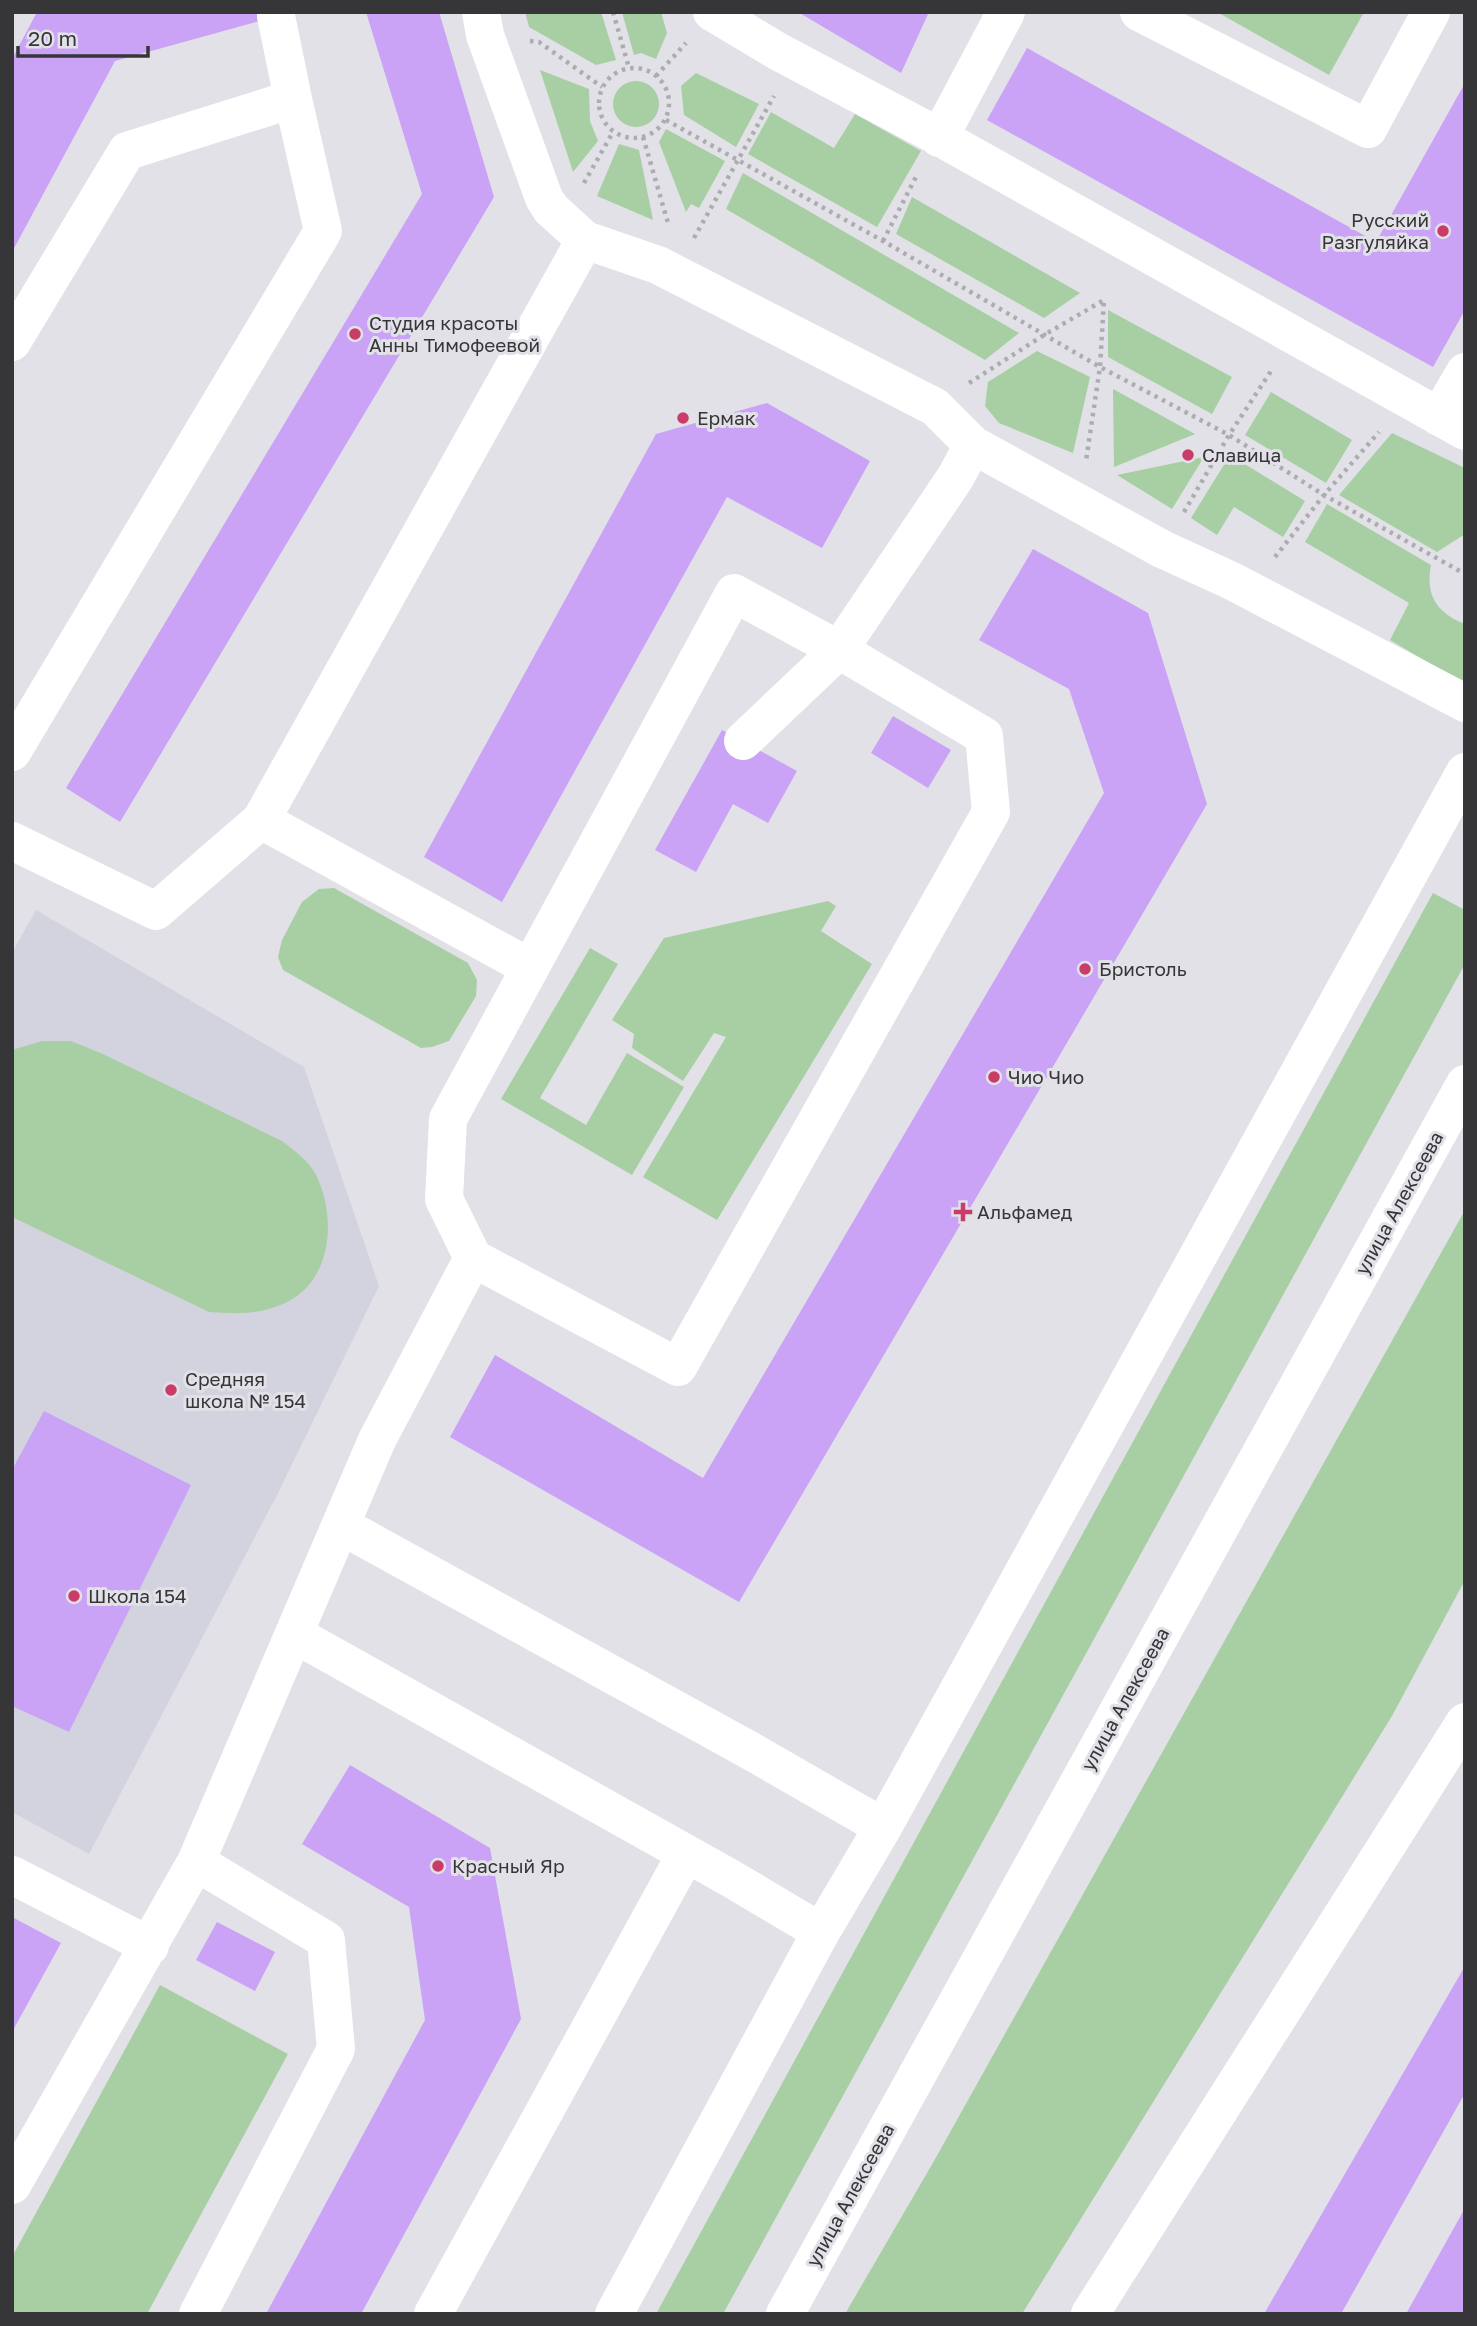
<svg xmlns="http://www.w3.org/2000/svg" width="1477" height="2326" font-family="'Golos Text',sans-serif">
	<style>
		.built { fill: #d3d3e0 }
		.green { fill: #a8cfa3 }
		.building { fill: #caa2f6 }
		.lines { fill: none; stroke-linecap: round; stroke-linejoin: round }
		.path { stroke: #acacb1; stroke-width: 4.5; stroke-dasharray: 3.5 5; stroke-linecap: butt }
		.minor { stroke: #fff; stroke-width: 38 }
		.poi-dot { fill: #ca3c68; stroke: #e1e1e7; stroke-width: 2.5 }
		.labels { text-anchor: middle; stroke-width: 6; stroke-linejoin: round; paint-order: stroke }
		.poi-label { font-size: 19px; fill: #363639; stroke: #e1e1e7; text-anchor: start }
		.street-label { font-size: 19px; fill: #363639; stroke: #e1e1e7 }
	</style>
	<rect width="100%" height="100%" fill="#e1e1e7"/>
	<!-- built -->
	<path class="built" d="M36,910L304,1067L379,1286L278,1493L89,1854L12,1812V953Z"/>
	<!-- green -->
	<path class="green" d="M525,12H601L616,60L596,65L529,27Z
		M622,12H661L667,33L656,59L641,53L634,55Z
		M1217,12H1364L1329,75Z
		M540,70L589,89L590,121L598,141L573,172Z
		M696,73L759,104L736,147L684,115L681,86Z
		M613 104a23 23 0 1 1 46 0a23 23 0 1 1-46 0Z
		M771,112L834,148L855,114L921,151L877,227L748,154Z
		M666,129L725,161L699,208L691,204L686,212L659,142Z
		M619,144L639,150L653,220L597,196Z
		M743,173L1019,333L985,360L726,209Z
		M912,197L1080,293L1044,318L896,234Z
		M1108,310L1232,377L1212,414L1108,357Z
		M1037,351L1090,377L1073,453L999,423L985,406L988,382Z
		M1113,389L1195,434L1114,467Z
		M1271,392L1352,440L1326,483L1245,435Z
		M1392,433L1465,468V534L1437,552L1339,495Z
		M1230,455L1305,501L1283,537L1234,507L1217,535L1191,518Z
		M1204,457L1172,509L1117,475Z
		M1327,504L1431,565C1425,595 1437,613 1465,624V684L1390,640L1409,603L1305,542Z
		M334,888L468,963L477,980L476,996L449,1041L432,1047L421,1048L283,970L278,957L282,940L302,902L319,889Z
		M1433,893L1465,910V964L723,2314H656Z
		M828,901L836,906L821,931L872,964L717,1220L643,1177L726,1037L714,1033L683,1081L632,1048L634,1034L612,1020L664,938Z
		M590,948L618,964L540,1098L586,1125L627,1053L684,1087L632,1175L501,1099Z
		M42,1041H71L103,1054L282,1141C295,1151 309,1161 316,1175C337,1217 332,1280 287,1302C262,1315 236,1314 209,1312L12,1217V1050Z
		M1465,1210V1580L1392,1716L1022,2314H845L934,2161Z
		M160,1985L288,2054L147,2314H12V2257Z"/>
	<!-- building -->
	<path class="building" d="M37,12H288V13L115,61L12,252V59Z
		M366,12H439L494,197L120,822L66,788L422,194Z
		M798,12H929L901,73Z
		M1027,48L1376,242L1465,83V310L1433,367L987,120Z
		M767,403L870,461L822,548L727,497L502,902L424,857L656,434Z
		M1033,549L1148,613L1207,804L739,1602L450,1437L495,1355L703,1478L1104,793L1069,689L979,640Z
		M893,716L951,750L928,788L871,753Z
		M722,730L797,771L768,823L733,804L696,872L655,850Z
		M44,1411L191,1485L69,1732L12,1706V1470Z
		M350,1765L490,1848L521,2019L361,2314H266L425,2020L409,1907L302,1844Z
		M12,1917L61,1943L12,2032Z
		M217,1922L275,1952L255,1991L196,1960Z
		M1465,1966V2093L1341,2314H1264Z
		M1465,2208V2314H1406Z"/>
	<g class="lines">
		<!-- path -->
		<path class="path" d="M613,12L629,68
			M530,41L539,42L602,87
			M599 103a35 35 0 1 1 70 0a35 35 0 1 1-70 0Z
			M656,76L686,43
			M666,120L883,241L1100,367L1229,435L1324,495L1465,574
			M643,137L668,223
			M584,183L613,132
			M694,238L774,96
			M883,241L918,173
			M969,383L1044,335L1104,300L1100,367L1086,461
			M1184,512L1229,435L1271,371
			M1275,557L1324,495L1379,432"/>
		<!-- minor -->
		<path class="minor" d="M481,12L485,35L544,198L551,209L585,240L658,265L935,407L973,445L1162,549L1232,581L1465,703
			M712,12L779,52L932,133L1465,431
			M1139,12L1368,129L1431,12
			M276,16L293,99
			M939,138L1006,12
			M12,342L127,151L293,99L323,231L12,752
			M1439,417L1465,372
			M261,820L529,967
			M12,841L156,911L261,820L585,240
			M473,1258L678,1367L991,812L984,736L839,650L743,741
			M342,1526L749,1750L883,1827
			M294,1634L730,1878L821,1932
			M196,1862L326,1940L336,2049L198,2314
			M12,1875L150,1946
			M12,2185L196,1862L377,1440L473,1258L444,1199L448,1119L734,593L839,650L955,478L973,445
			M433,2314L686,1854
			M614,2314L821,1932L883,1827L1465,772
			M785,2314L1465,1084
			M1090,2314L1465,1722"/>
	</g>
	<!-- markers -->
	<g class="poi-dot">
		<circle cx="1443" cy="231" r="7"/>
		<circle cx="355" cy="334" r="7"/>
		<circle cx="683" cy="418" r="7"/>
		<circle cx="1188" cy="455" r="7"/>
		<circle cx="1085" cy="969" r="7"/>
		<circle cx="994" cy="1077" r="7"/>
		<path d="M959.5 1201.5h7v7h7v7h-7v7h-7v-7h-7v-7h7z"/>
		<circle cx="171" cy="1390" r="7"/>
		<circle cx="74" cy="1596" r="7"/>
		<circle cx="438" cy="1866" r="7"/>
	</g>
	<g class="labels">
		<!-- poi labels -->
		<g class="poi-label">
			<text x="1429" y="227" text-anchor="end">Русский<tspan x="1429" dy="22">Разгуляйка</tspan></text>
			<text x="369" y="330">Студия красоты<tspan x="369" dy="22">Анны Тимофеевой</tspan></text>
			<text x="697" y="425">Ермак</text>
			<text x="1202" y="462">Славица</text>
			<text x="1099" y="976">Бристоль</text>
			<text x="1008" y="1084">Чио Чио</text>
			<text x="977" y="1219">Альфамед</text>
			<text x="185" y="1386">Средняя<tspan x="185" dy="22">школа № 154</tspan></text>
			<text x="88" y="1603">Школа 154</text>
			<text x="452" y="1873">Красный Яр</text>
		</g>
		<!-- street labels -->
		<g class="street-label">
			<text transform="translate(1399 1203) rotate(-61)" y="7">улица Алексеева</text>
			<text transform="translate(1125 1699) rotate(-61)" y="7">улица Алексеева</text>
			<text transform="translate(850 2195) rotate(-61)" y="7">улица Алексеева</text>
		</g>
	</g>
	<!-- border -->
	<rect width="1477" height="2326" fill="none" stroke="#363639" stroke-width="28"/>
	<!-- scale -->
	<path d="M18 46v10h130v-10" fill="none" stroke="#363639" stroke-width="3.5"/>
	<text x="28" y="46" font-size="21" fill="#363639" stroke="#e1e1e7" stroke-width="5" paint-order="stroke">20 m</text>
</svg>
